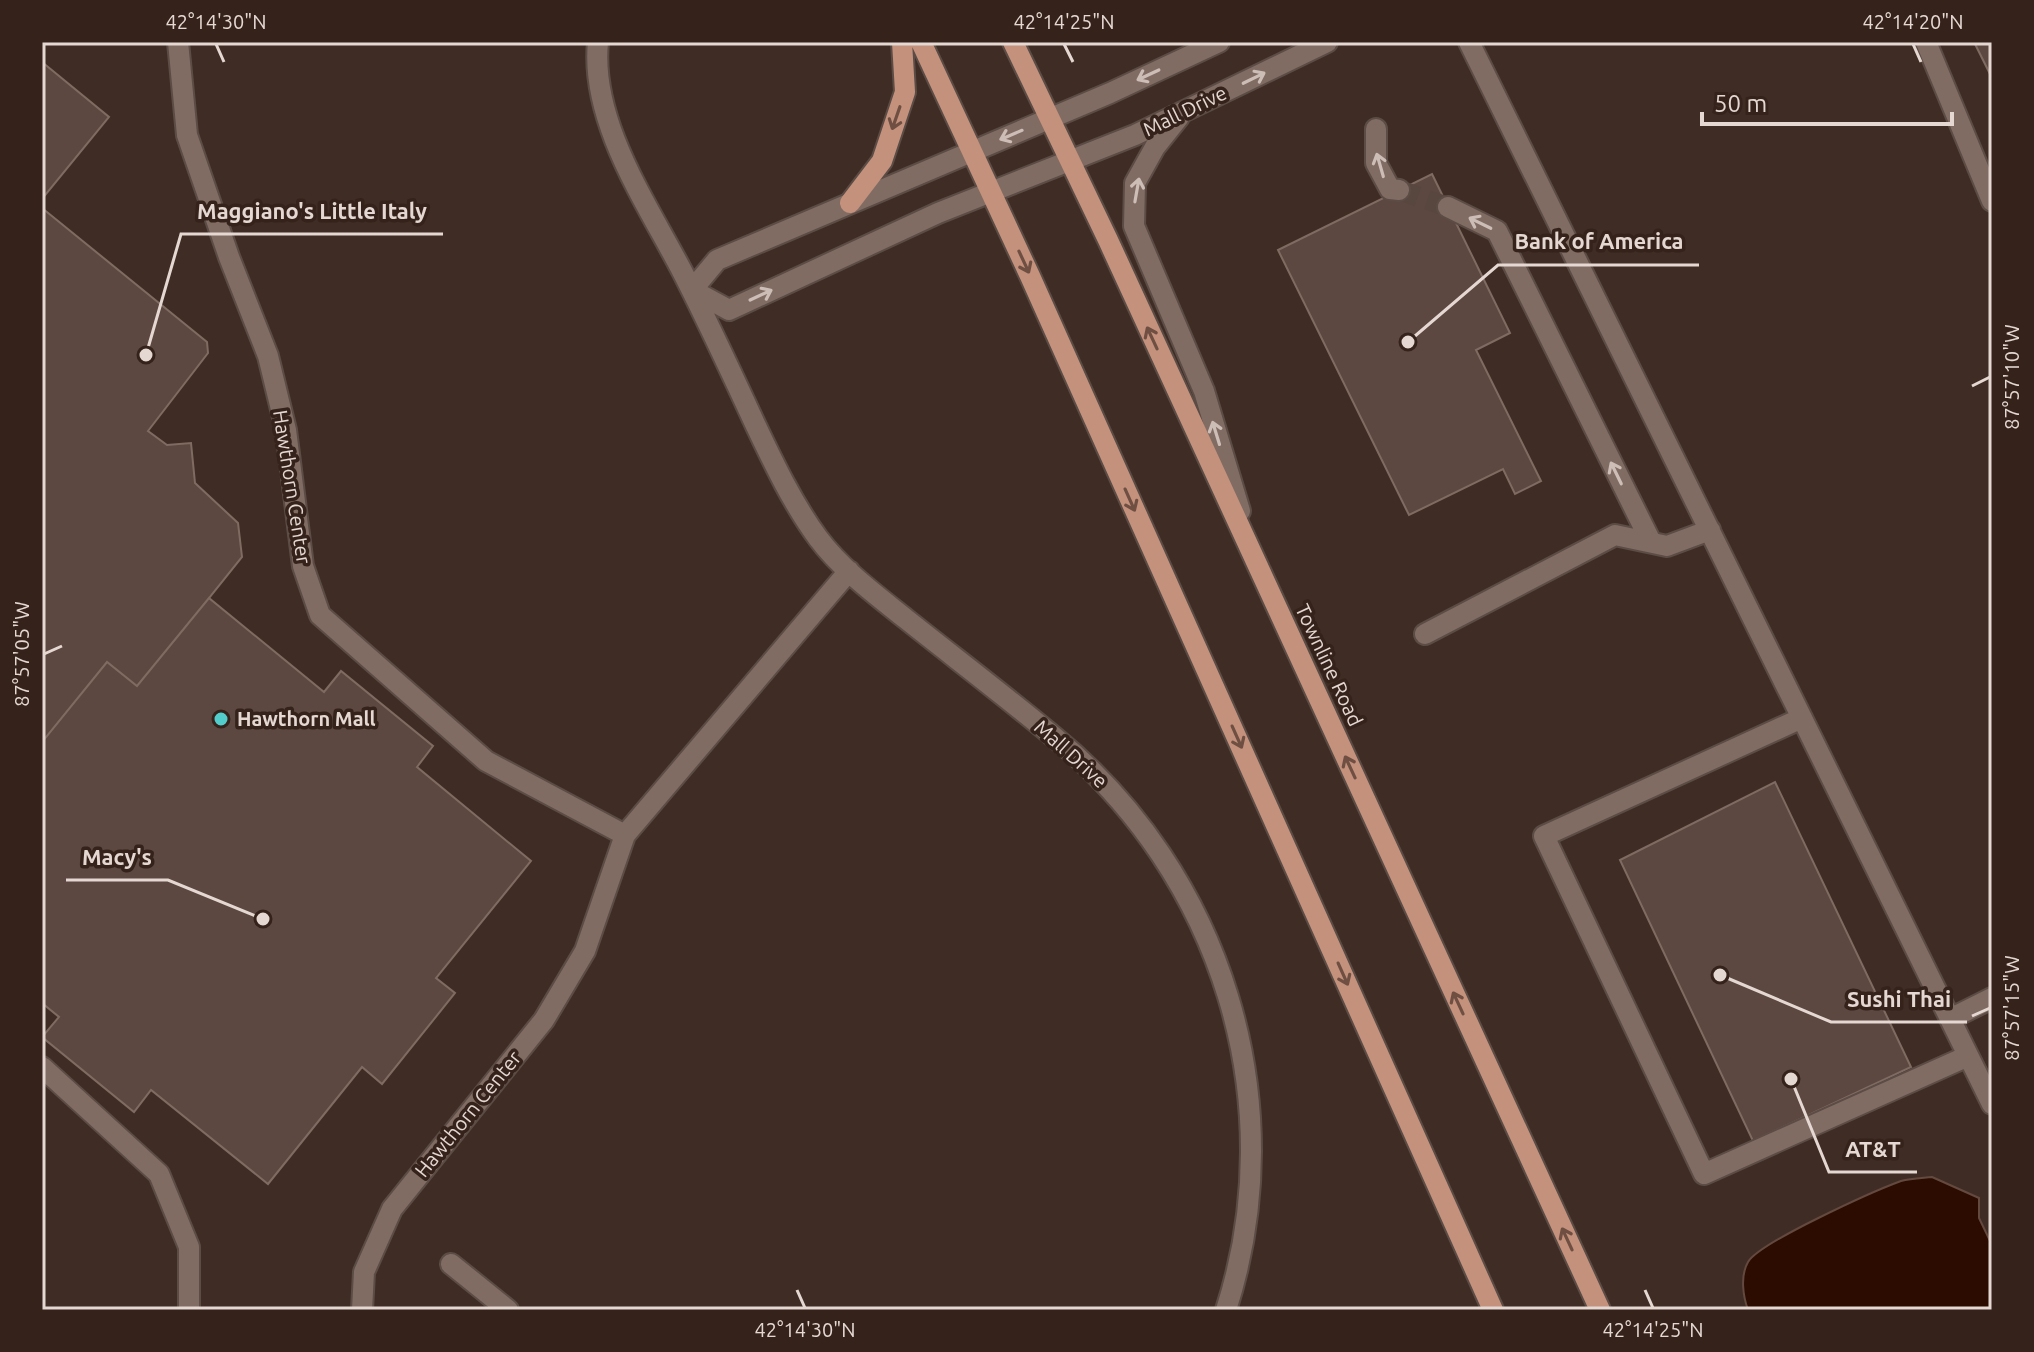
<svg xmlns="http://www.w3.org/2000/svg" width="2034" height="1352" font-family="Ubuntu,sans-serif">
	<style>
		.water { fill: #2c0c00; stroke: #64493f; stroke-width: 2 }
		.building { fill: #5c4840; stroke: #806b62; stroke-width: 2 }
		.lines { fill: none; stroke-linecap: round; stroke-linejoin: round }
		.minor-tunnel { stroke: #58473f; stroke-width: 20; stroke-dasharray: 20 10; stroke-linecap: butt }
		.minor-casing { stroke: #5b4c45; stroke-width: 24 }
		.major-casing { stroke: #5b4c45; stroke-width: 24 }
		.minor { stroke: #816c63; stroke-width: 20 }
		.major { stroke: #c4917c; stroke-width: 20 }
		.oneway { stroke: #ccbdb7 }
		.oneway2 { stroke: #6e4f42 }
		.ticks { fill: none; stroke: #e5d8d3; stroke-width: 3 }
		.poi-dot { fill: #53cdcb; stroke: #35231b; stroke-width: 3 }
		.labels { text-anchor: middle; stroke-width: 7; stroke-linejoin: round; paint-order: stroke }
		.street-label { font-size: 20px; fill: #e5d8d3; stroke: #35231b }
		.poi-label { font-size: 20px; font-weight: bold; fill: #e5d8d3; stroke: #35231b; text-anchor: start }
		.leader { fill: none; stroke: #e5d8d3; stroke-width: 3 }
		.callout-dot { fill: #e5d8d3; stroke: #35231b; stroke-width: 3 }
		.callout-label { font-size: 22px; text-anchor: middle; font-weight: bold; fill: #e5d8d3; stroke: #35231b; stroke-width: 7; stroke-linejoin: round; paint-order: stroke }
		.neatline { fill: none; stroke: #e5d8d3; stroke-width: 3 }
		.ticks-label { font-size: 20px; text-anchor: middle; fill: #e5d8d3 }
	</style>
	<rect width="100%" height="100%" fill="#3f2d25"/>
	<!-- water -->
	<path class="water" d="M1932,1177L1979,1198V1218L1992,1245V1306L1985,1310H1748C1743,1296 1740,1276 1748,1262C1760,1242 1874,1191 1901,1181C1911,1178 1922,1178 1932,1177Z"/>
	<!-- building -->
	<path class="building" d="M1974,42H1992V78Z
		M42,62L109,117L42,199Z
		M1432,174L1510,333L1476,350L1541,481L1515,494L1503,469L1409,515L1278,250Z
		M42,208L207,342L208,353L148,431L167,445L191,443L195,483L238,523L242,557L209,598L324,692L341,671L433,746L417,767L531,861L436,978L455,993L382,1084L362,1067L268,1184L151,1090L134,1112L42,1037L59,1017L42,1003Z
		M209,598L324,692L341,671L433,746L417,767L531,861L436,978L455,993L382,1084L362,1067L268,1184L151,1090L134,1112L42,1037L59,1017L42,1003V742L107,662L137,686Z
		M1775,782L1911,1067L1753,1141L1620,860Z"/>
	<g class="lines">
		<!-- minor-tunnel -->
		<path class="minor-tunnel" d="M1399,190L1448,207"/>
		<defs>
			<path id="minor" d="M178,42L187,135L229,257L268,356L286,430L303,566L320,615L486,761L625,835L849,571
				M598,42C590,121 646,202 682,271C708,322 732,374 756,426C774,464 793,504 818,538C841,569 876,595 906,619C955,658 1005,696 1053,736C1222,873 1293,1102 1226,1310
				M1219,42L1110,93L717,260L692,290L729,310L938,213L1135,135L1327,42
				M1469,42L1992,1104
				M1926,42L1992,201
				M1179,117L1155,147L1135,183L1134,226L1204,391L1240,511
				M1376,129V163L1390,189L1399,190
				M1448,207L1497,231L1651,542
				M1425,634L1615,535L1667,546L1710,530
				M1802,718L1544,836L1704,1174L1968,1056
				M1950,1019L1992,998
				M42,1067L159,1174L189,1247V1310
				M451,1264L508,1310
				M362,1310L364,1272L392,1209L544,1020L585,951L625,835"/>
			<path id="major" d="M921,42L1030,276L1493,1310
				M1013,42L1108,240L1600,1310
				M850,203L882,161L905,92L902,42"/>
		</defs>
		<!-- minor casing -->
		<use href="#minor" class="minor-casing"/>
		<!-- major casing -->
		<use href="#major" class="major-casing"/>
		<!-- minor -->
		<use href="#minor" class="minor"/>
		<!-- major -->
		<use href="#major" class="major"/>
	</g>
	<!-- one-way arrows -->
	<defs><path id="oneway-shaft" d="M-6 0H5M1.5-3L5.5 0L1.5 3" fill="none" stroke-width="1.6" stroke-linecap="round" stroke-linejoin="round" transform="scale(2)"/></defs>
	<g class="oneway">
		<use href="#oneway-shaft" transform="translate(1148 75) rotate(155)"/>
		<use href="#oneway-shaft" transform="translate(1254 78) rotate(-26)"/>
		<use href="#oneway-shaft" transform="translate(1011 135) rotate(157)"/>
		<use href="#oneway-shaft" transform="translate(1380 165) rotate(-106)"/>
		<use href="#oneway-shaft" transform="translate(1137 190) rotate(-80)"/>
		<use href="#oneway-shaft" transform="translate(1480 223) rotate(-154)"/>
		<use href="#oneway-shaft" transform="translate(761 295) rotate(-25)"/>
		<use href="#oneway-shaft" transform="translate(1216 433) rotate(-107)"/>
		<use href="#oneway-shaft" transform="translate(1616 473) rotate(-116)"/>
	</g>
	<g class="oneway2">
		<use href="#oneway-shaft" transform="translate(896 118) rotate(109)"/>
		<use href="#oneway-shaft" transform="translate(1024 262) rotate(65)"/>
		<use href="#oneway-shaft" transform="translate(1152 338) rotate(-115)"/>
		<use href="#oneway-shaft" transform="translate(1130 500) rotate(66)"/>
		<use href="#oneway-shaft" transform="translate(1237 737) rotate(66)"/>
		<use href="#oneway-shaft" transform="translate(1350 767) rotate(-115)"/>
		<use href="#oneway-shaft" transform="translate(1343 974) rotate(66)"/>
		<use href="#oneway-shaft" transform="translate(1458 1003) rotate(-115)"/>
		<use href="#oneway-shaft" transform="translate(1567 1239) rotate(-115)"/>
	</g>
	<!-- ticks -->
	<path class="ticks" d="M216,44L224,62M1064,44L1073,62M1913,44L1921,62M1972,386L1990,377M44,654L62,646M1972,1016L1990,1008M797,1290L805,1308M1645,1290L1653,1308"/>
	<!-- markers -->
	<circle class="poi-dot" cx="221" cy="719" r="8"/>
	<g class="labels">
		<!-- street labels -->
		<g class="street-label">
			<text transform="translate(1185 111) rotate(-26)" y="7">Mall Drive</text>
			<text transform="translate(292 487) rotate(81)" y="7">Hawthorn Center</text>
			<text transform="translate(1329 665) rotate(65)" y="7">Townline Road</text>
			<text transform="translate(1071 754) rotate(42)" y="7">Mall Drive</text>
			<text transform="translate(468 1114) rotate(-51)" y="7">Hawthorn Center</text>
		</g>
		<!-- poi labels -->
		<g class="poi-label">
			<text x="237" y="726">Hawthorn Mall</text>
		</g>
	</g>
	<!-- callouts -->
	<path class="leader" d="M146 355L181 234H443M1408 342L1498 265H1699M263 919L168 880H66M1720 975L1831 1022H1967M1791 1079L1829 1172H1917"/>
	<g class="callout-dot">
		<circle cx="146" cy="355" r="8"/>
		<circle cx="1408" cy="342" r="8"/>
		<circle cx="263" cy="919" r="8"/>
		<circle cx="1720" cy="975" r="8"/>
		<circle cx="1791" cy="1079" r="8"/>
	</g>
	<g class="callout-label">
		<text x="312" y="219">Maggiano's Little Italy</text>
		<text x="1599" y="249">Bank of America</text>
		<text x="117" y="865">Macy's</text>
		<text x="1899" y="1007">Sushi Thai</text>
		<text x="1873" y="1157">AT&amp;T</text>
	</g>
	<!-- border -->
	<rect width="2034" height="1352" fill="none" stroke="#35231b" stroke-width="88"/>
	<!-- scale -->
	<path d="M1702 112v12h250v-12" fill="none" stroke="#e5d8d3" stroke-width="4"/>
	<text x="1714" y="112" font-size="24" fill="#e5d8d3" stroke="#35231b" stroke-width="6" paint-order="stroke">50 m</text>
	<rect x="44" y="44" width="1946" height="1264" class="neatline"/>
	<g class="ticks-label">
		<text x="216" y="29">42°14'30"N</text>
		<text x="1064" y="29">42°14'25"N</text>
		<text x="1913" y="29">42°14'20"N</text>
		<text transform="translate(2012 377) rotate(-90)" y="7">87°57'10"W</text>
		<text transform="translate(22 654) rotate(-90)" y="7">87°57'05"W</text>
		<text transform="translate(2012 1008) rotate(-90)" y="7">87°57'15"W</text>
		<text x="805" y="1337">42°14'30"N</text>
		<text x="1653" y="1337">42°14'25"N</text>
	</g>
</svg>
